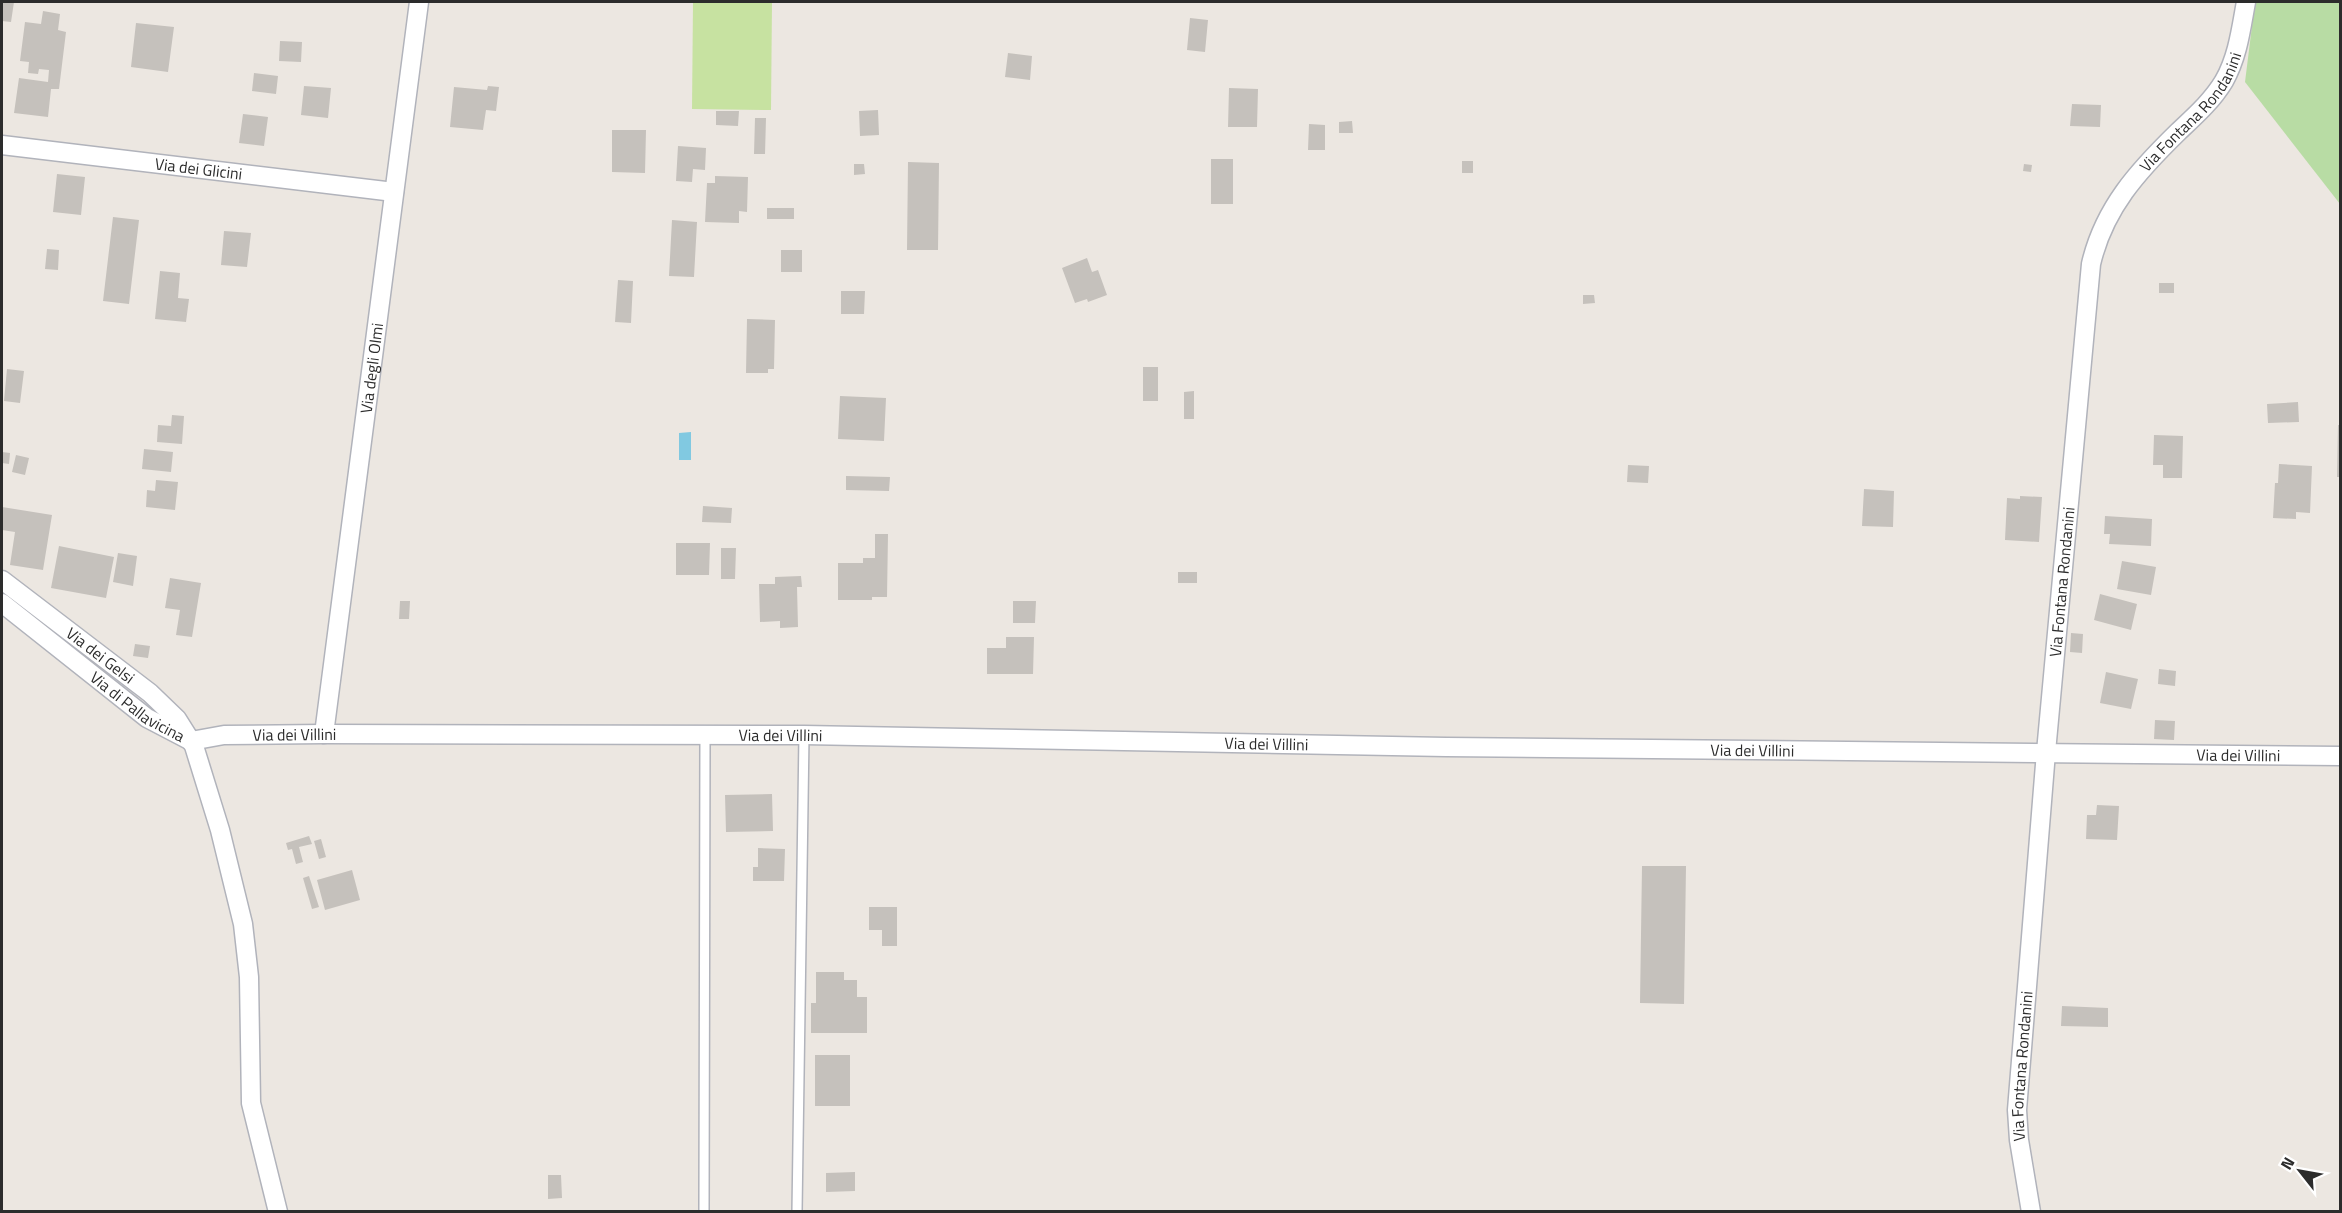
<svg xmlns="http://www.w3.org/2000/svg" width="2342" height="1213" font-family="'Titillium Web',sans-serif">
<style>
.green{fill:#b8dca4}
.pitch{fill:#c7e2a1}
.water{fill:#81c9e1}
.building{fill:#c5c1bc}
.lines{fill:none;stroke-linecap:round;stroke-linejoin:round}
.service-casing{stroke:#b1b3bb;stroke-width:12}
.minor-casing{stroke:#b1b3bb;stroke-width:21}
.service{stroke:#fff;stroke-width:9}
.minor{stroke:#fff;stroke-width:18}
.labels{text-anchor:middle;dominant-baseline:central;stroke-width:5;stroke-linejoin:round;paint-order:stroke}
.street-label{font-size:16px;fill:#2c2c2c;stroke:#fff}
</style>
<rect width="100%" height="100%" fill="#ece7e1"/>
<path class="green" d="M 2255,2 L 2340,2 L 2340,204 L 2245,82 Z"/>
<path class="pitch" d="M 693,2 L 772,2 L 771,110 L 692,109 Z"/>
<path class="water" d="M 691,432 L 691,460 L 679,460 L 679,433 Z"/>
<path class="building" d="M 2,2 L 14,2 L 11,22 L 2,21 Z
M 43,11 L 60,14 L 58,30 L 66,32 L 59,89 L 51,89 L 48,117 L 14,113 L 19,78 L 48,82 L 49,70 L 39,69 L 38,74 L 28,73 L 29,62 L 20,61 L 25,22 L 41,24 Z
M 1190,18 L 1208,20 L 1205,52 L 1187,50 Z
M 136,23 L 174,27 L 168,72 L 131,67 Z
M 280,41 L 302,42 L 301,62 L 279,61 Z
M 1008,53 L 1032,56 L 1030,80 L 1005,77 Z
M 254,73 L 278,76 L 276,94 L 252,91 Z
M 304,86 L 331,88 L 328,118 L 301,115 Z
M 488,86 L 499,87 L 496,111 L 486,110 L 483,130 L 450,127 L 454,87 L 487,90 Z
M 1229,88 L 1258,89 L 1257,127 L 1228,127 Z
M 2072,104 L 2101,105 L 2100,127 L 2070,126 Z
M 878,110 L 879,135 L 860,136 L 859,111 Z
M 716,111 L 739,111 L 738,126 L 716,125 Z
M 243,114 L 268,117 L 264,146 L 239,143 Z
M 755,118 L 766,118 L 765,154 L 754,154 Z
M 1352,121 L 1353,133 L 1339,133 L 1339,122 Z
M 1309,124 L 1325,125 L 1325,150 L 1308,150 Z
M 612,130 L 646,130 L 645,173 L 612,172 Z
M 678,146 L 706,148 L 705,170 L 693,169 L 692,182 L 676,181 Z
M 1211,159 L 1233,159 L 1233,204 L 1211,204 Z
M 1462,161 L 1473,161 L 1473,173 L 1462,173 Z
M 908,162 L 939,163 L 938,250 L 907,250 Z
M 854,164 L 864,164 L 865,174 L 854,175 Z
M 2024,164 L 2032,165 L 2031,172 L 2023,171 Z
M 57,174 L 85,177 L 81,215 L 53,212 Z
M 715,176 L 748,177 L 747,212 L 739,211 L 739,223 L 705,222 L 707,183 L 715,183 Z
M 767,208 L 794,208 L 794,219 L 767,219 Z
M 113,217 L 139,220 L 129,304 L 103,301 Z
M 672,220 L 697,222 L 694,277 L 669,276 Z
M 224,231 L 251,233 L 247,267 L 221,265 Z
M 47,249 L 59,250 L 58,270 L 45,269 Z
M 781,250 L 802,250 L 802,272 L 781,272 Z
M 1087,258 L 1092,272 L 1098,270 L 1107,295 L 1088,302 L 1087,299 L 1075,303 L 1062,268 Z
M 160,271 L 180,273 L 178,298 L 189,299 L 186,322 L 155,319 Z
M 618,280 L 633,281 L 631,323 L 615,322 Z
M 2159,283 L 2174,283 L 2174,293 L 2159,293 Z
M 841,291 L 865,291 L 864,314 L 841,314 Z
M 1583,295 L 1594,295 L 1595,303 L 1583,304 Z
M 747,319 L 775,320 L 774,369 L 768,369 L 768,373 L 746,373 Z
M 1143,367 L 1158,367 L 1158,401 L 1143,401 Z
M 7,369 L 24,371 L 20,403 L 4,401 Z
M 1194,391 L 1194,419 L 1184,419 L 1184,392 Z
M 840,396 L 886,398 L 884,441 L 838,439 Z
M 2298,402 L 2299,422 L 2268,423 L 2267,404 Z
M 172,415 L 184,416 L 182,444 L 157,442 L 158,425 L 171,426 Z
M 2338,425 L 2340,425 L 2340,477 L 2337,477 Z
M 2154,435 L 2183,436 L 2182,478 L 2163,478 L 2163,465 L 2153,465 Z
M 144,449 L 173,452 L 171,472 L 142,469 Z
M 2,452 L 10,453 L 9,464 L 2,463 Z
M 16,455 L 29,458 L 25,475 L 12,472 Z
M 2279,464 L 2312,466 L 2310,513 L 2296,512 L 2296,519 L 2273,518 L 2275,483 L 2278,483 Z
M 1628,465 L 1649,466 L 1648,483 L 1627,482 Z
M 846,476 L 890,477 L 889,491 L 846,490 Z
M 156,480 L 178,482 L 175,510 L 146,507 L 147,490 L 155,491 Z
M 1864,489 L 1894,491 L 1893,527 L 1862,526 Z
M 2020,496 L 2042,497 L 2039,542 L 2005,540 L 2007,498 L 2020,499 Z
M 703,506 L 732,508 L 731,523 L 702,522 Z
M 2,507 L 52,515 L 43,570 L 10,565 L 15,532 L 2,530 Z
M 2105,516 L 2152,519 L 2151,546 L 2109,544 L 2110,534 L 2104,534 Z
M 875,534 L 888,534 L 887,597 L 872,597 L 872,600 L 838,600 L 838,563 L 863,563 L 863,558 L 875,558 Z
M 676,543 L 710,543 L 709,575 L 676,575 Z
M 59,546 L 114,557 L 106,598 L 51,588 Z
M 721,548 L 736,548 L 735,579 L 721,579 Z
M 118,553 L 137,556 L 133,586 L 113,582 Z
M 2122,561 L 2156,567 L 2151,595 L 2117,589 Z
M 1178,572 L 1197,572 L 1197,583 L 1178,583 Z
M 801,576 L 802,587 L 797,587 L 798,627 L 780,628 L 780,621 L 760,622 L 759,584 L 775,584 L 775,577 Z
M 170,578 L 201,583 L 192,637 L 176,635 L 180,610 L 165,608 Z
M 2100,594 L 2137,604 L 2131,630 L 2094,620 Z
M 400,601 L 410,601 L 409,619 L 399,619 Z
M 1013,601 L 1036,601 L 1035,623 L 1013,623 Z
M 2071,633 L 2083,634 L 2082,653 L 2070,652 Z
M 1006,637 L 1034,637 L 1033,674 L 987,674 L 987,648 L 1006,648 Z
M 135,644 L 150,646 L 148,658 L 133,656 Z
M 2159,669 L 2176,671 L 2175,686 L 2158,684 Z
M 2106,672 L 2138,679 L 2131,709 L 2100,703 Z
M 2155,720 L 2175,721 L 2174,740 L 2154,739 Z
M 772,794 L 773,831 L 726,832 L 725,795 Z
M 2097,805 L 2119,806 L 2117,840 L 2086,839 L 2087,815 L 2096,815 Z
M 309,836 L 312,844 L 299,847 L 303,862 L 296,864 L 292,849 L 288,850 L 286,843 Z
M 321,839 L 326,857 L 319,859 L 314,841 Z
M 758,848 L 785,849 L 784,881 L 753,881 L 753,867 L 758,867 Z
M 1642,866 L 1686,866 L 1684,1004 L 1640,1003 Z
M 352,870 L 360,900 L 325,910 L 317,880 Z
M 309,876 L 319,907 L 312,909 L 303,878 Z
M 869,907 L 897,907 L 897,946 L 882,946 L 882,930 L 869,930 Z
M 816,972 L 844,972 L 844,980 L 857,980 L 857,997 L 867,997 L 867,1033 L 811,1033 L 811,1003 L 816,1003 Z
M 2062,1006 L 2108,1008 L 2108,1027 L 2061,1026 Z
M 815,1055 L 850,1055 L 850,1106 L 815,1106 Z
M 855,1172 L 855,1191 L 826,1192 L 826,1173 Z
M 548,1175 L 561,1175 L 562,1198 L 548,1199 Z"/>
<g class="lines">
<defs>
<path id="service" d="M 704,1212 L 705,737
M 797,1212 L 804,735"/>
<g id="minor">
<path id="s1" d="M 2,145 L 394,192"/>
<path id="s2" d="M 2,580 L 150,693 L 177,719 L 194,746 L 220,830 L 243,924 L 249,977 L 251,1103 L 278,1212"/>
<path id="s3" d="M 2,603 L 147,718 L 191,741"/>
<path id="s4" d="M 324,734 L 419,2"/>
<path id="s5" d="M 191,741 L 224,735 L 324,734 L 804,735 L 1446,747 L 2340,756"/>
<path id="s6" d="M 2031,1212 L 2019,1140 L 2017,1110 L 2046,752 L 2091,264 C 2104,208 2138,171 2178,132 C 2195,116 2212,101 2224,81 C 2238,56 2241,29 2246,2"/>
</g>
</defs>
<use href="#service" class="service-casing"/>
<use href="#minor" class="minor-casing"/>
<use href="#service" class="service"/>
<use href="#minor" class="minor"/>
</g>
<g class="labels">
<g class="street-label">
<text stroke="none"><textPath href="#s6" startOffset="1137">Via Fontana Rondanini</textPath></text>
<text stroke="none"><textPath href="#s1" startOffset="198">Via dei Glicini</textPath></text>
<text stroke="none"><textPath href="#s4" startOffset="369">Via degli Olmi</textPath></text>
<text stroke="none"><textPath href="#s6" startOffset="633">Via Fontana Rondanini</textPath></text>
<text stroke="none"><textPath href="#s2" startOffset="124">Via dei Gelsi</textPath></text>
<text stroke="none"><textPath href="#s3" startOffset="171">Via di Pallavicina</textPath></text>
<text stroke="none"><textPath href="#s5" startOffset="104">Via dei Villini</textPath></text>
<text stroke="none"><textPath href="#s5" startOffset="590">Via dei Villini</textPath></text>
<text stroke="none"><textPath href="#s5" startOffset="1076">Via dei Villini</textPath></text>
<text stroke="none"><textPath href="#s5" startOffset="1562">Via dei Villini</textPath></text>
<text stroke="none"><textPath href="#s5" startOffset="2048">Via dei Villini</textPath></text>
<text stroke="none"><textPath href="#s6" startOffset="147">Via Fontana Rondanini</textPath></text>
</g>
</g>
<rect width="2342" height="1213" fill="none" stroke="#2c2c2c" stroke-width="6"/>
<g transform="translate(2300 1171) rotate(301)" stroke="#ffffff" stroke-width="4.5" paint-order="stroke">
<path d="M0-4.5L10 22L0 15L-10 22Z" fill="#2c2c2c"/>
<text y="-9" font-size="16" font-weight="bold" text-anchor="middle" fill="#2c2c2c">N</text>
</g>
</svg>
